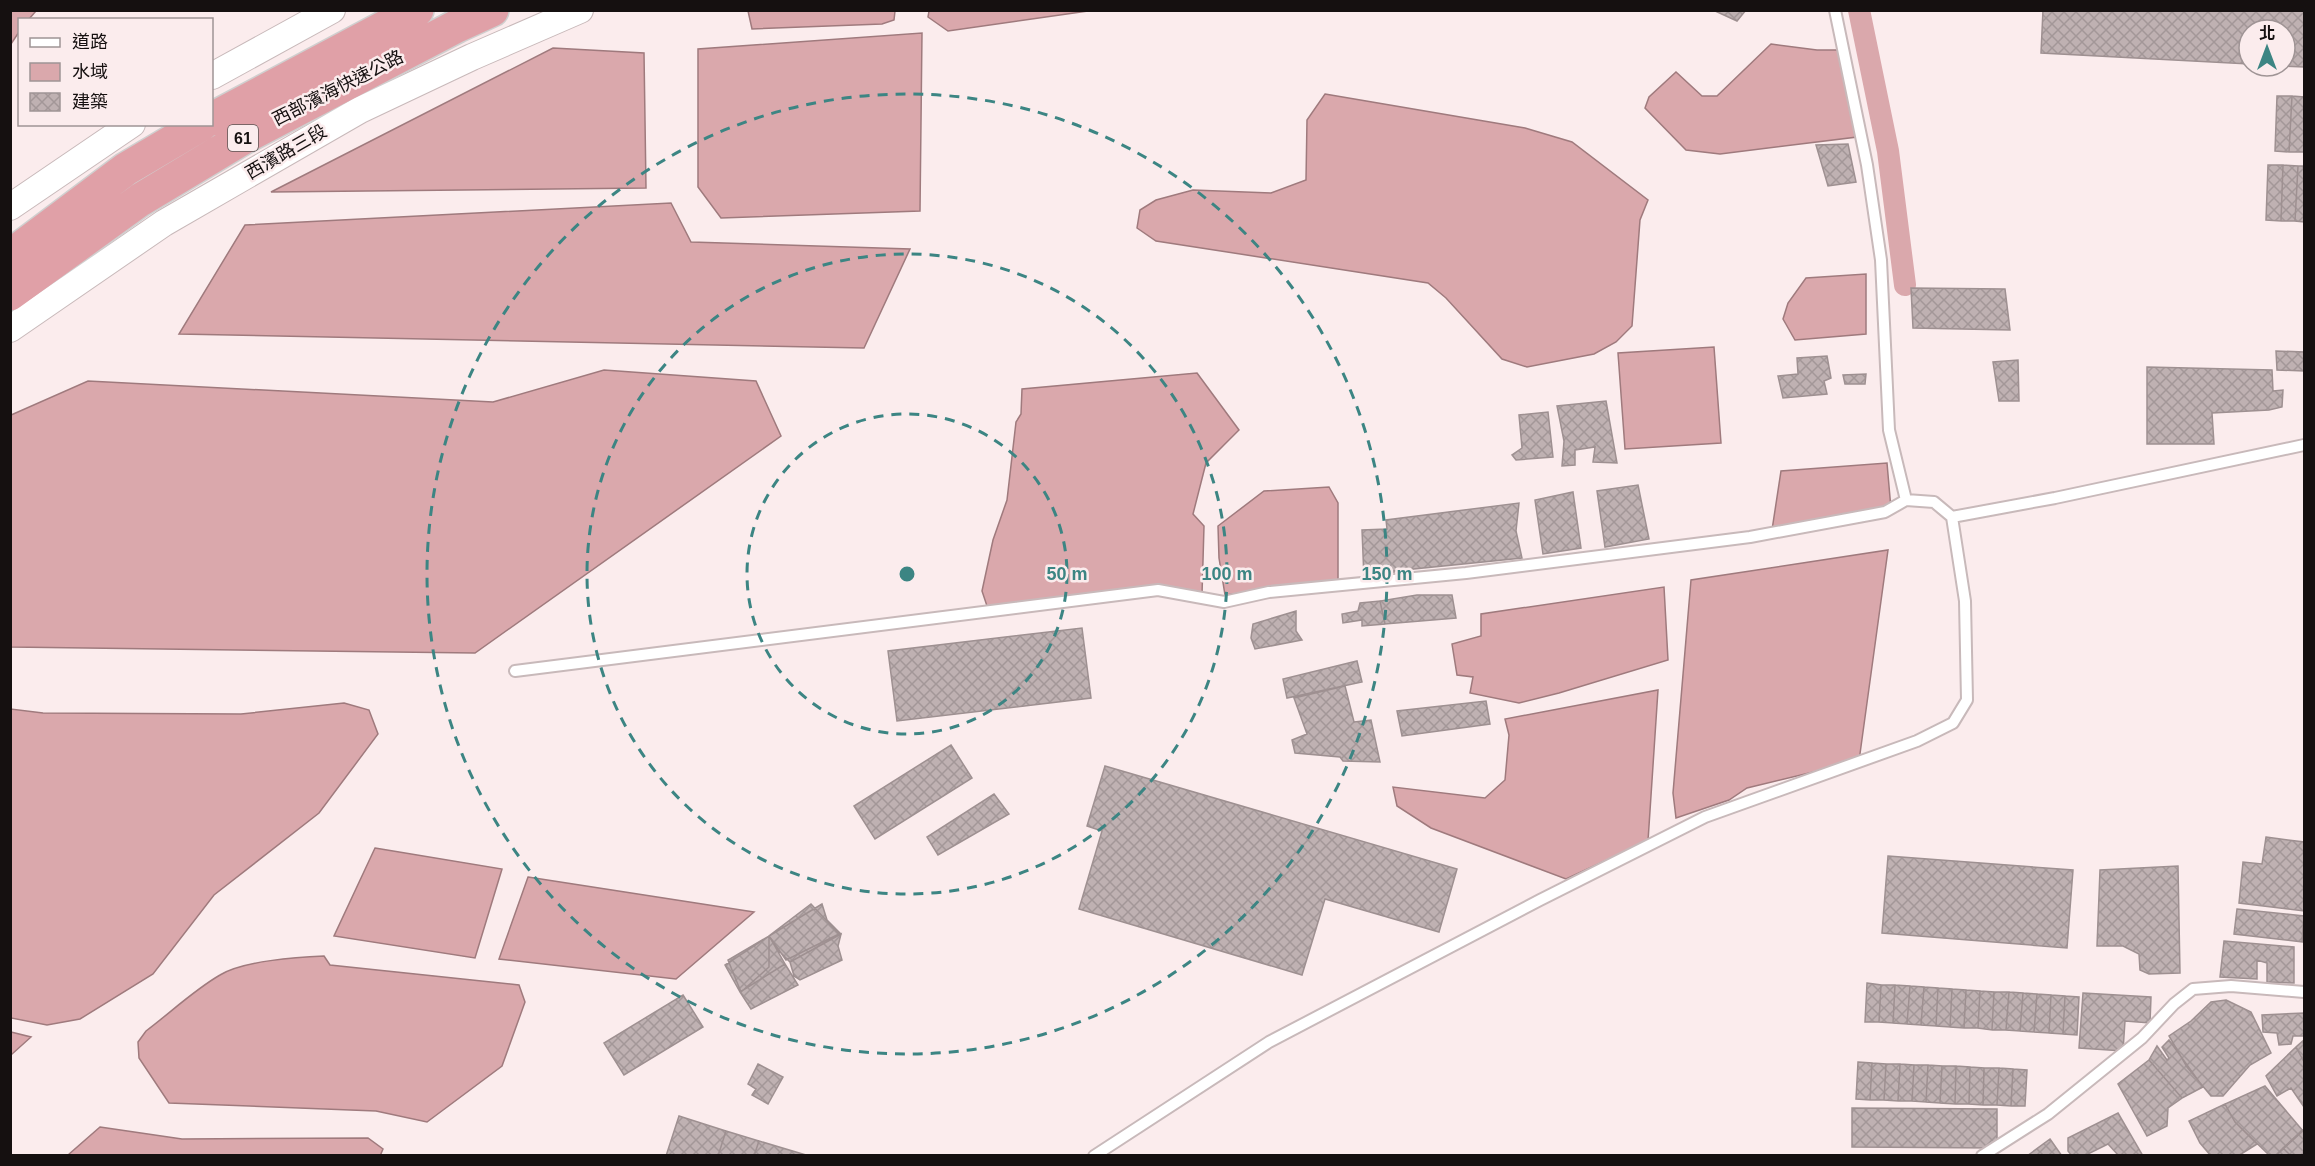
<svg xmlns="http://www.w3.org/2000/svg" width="2315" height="1166" font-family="Arial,'Noto Sans TC',sans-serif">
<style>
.water{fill:#daa8ac;stroke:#9f7a7d;stroke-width:1.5}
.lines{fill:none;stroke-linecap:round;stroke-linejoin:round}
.canal{stroke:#daa8ac;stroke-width:22}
.building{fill:url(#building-cross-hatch);stroke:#9e9091;stroke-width:1.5}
.service-casing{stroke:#c8b9ba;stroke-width:14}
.tertiary-casing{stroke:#c8b9ba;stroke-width:28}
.trunk-casing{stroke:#d0cfcf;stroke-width:36}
.service{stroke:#fff;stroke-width:10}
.tertiary{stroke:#fff;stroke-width:26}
.trunk{stroke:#e0a0a7;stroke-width:33}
.ring{fill:none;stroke:#3c8583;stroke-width:3;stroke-dasharray:10 8}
.labels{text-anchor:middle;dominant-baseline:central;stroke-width:5;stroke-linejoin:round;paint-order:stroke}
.shield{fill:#fbeced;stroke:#5a5252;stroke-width:1.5}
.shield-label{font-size:16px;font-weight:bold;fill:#151010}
.street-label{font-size:18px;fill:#151010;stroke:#fbeced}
.centre{fill:#3c8583;stroke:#fbeced;stroke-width:3}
.ring-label{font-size:18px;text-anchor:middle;font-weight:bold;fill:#3c8583;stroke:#fbeced;stroke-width:5;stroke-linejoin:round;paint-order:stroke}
</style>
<defs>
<pattern id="building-cross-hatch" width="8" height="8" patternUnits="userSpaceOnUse" patternTransform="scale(1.5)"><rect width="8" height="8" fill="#bfb1b2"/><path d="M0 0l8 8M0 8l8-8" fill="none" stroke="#a39798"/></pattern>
</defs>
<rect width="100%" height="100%" fill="#fbeced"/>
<path class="water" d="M 11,10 L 36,11 L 29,19 L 20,20 L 19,32 L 11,44 Z
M 748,11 L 895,10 L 895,11 L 894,20 L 882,24 L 752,29 Z
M 929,11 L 929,10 L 1088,11 L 948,31 L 928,17 Z
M 922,33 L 920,211 L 721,218 L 698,187 L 698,49 Z
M 1771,44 L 1817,50 L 1837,50 L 1846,64 L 1857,137 L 1720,154 L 1686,150 L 1645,108 L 1649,97 L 1676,72 L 1702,96 L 1717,96 Z
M 553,48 L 644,53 L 646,188 L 271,192 Z
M 1325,94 L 1525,128 L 1572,142 L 1648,200 L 1640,220 L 1632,326 L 1616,342 L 1594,354 L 1527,367 L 1502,359 L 1446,298 L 1428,283 L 1156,241 L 1137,228 L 1140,210 L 1156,200 L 1193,190 L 1271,193 L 1306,180 L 1307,120 Z
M 671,203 L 691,242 L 910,249 L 864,348 L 179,334 L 245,225 Z
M 1866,274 L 1866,334 L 1795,340 L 1783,319 L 1788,303 L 1806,278 Z
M 1714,347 L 1721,443 L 1625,449 L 1618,353 Z
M 604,370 L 756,381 L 781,436 L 475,653 L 11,647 L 11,415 L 88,381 L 493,402 Z
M 1197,373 L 1239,430 L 1206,463 L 1193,514 L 1204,526 L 1202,595 L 1174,591 L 990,615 L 982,591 L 993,540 L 1007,500 L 1016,422 L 1021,414 L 1022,389 Z
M 1887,463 L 1891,509 L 1772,530 L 1781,471 Z
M 1329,487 L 1338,503 L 1338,581 L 1225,595 L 1219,558 L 1218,526 L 1264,491 Z
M 1888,550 L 1859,761 L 1747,788 L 1729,800 L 1676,818 L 1673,793 L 1691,580 Z
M 1664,587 L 1668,660 L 1559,693 L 1519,703 L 1470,693 L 1473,677 L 1457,675 L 1452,644 L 1481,636 L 1481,614 Z
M 1658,690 L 1648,841 L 1566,879 L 1431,828 L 1397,806 L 1393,787 L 1485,798 L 1505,780 L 1509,735 L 1505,719 Z
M 344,703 L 369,710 L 378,734 L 319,813 L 214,895 L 153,974 L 80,1019 L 47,1025 L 11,1018 L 11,709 L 43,713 L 241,714 Z
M 375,848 L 502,869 L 475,958 L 334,936 Z
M 528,877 L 754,912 L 676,979 L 499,959 Z
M 324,956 L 330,965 L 519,985 L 525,1002 L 502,1066 L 427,1122 L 376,1111 L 169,1103 L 139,1058 L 138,1042 L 146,1031 C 170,1013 194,990 220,975 C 243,961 297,957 324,956 Z
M 11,1032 L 31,1037 L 11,1055 L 10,1033 Z
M 100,1127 L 182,1139 L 368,1138 L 383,1149 L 380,1156 L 68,1155 Z"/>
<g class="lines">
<path class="canal" d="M 1859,10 L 1888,151 L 1905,285"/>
</g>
<path class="building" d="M 1713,10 L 1746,10 L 1737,21 Z
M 2043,10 L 2304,10 L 2304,67 L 2282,66 L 2285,66 L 2285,30 L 2249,30 L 2249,64 L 2041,53 Z
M 2277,96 L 2292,96 L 2289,152 L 2275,151 Z
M 2292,96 L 2304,97 L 2304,152 L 2289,152 Z
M 1848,144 L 1856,182 L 1828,186 L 1816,145 Z
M 2268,165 L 2283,165 L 2281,221 L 2266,220 Z
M 2283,165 L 2298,166 L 2295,221 L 2281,221 Z
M 2298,166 L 2304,166 L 2304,222 L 2295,221 Z
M 1911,288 L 2005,289 L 2010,330 L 1913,328 Z
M 2276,351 L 2304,352 L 2304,371 L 2277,370 Z
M 1827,356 L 1831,378 L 1824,381 L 1827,394 L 1783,398 L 1778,376 L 1798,374 L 1797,358 Z
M 2018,360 L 2019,401 L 1999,401 L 1993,362 Z
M 2147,367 L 2272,370 L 2273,391 L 2283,390 L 2282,407 L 2269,410 L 2212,413 L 2214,444 L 2147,444 Z
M 1866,374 L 1865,384 L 1845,384 L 1843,375 Z
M 1606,401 L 1617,463 L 1593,462 L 1595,447 L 1575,450 L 1575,465 L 1562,466 L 1564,441 L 1557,406 Z
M 1548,412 L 1553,457 L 1516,460 L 1512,455 L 1522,448 L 1519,415 Z
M 1638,485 L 1649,539 L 1605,547 L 1597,491 Z
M 1573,492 L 1581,548 L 1543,554 L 1535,500 Z
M 1519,503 L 1516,531 L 1522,558 L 1394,571 L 1394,576 L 1364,579 L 1362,530 L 1387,529 L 1386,520 Z
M 1417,595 L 1452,595 L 1456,618 L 1385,624 L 1380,601 Z
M 1380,601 L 1385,624 L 1362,626 L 1362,620 L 1343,623 L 1342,614 L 1358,611 L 1360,603 Z
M 1296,611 L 1296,631 L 1302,640 L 1255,649 L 1251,638 L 1253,624 Z
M 1082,628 L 1091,698 L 897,721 L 888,651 Z
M 1357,661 L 1362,682 L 1287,698 L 1283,679 Z
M 1345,686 L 1354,722 L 1371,720 L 1380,762 L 1343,761 L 1340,757 L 1295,753 L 1292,740 L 1307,734 L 1294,698 Z
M 1486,701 L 1490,724 L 1402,736 L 1397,711 Z
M 951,745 L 972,778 L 875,839 L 854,806 Z
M 1105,766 L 1457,869 L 1439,932 L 1325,899 L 1302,975 L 1079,909 L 1102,831 L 1087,826 Z
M 994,794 L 1009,814 L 938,855 L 927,837 Z
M 2266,837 L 2304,842 L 2304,911 L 2239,903 L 2243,862 L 2262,864 Z
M 1888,856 L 2073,870 L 2067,948 L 1882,933 Z
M 2178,866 L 2180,973 L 2149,974 L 2140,970 L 2139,954 L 2123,946 L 2097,946 L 2100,870 Z
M 811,904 L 839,934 L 786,960 L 769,936 Z
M 822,904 L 827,920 L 841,934 L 790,962 L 778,950 L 769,936 Z
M 2237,909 L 2304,916 L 2302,942 L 2234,934 Z
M 2304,917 L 2304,942 L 2302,942 Z
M 841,934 L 838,946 L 842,960 L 800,980 L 794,976 L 790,962 Z
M 769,936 L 769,967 L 741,992 L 728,960 Z
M 769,936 L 785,964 L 740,992 L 725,965 Z
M 2224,941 L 2294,947 L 2294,983 L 2267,982 L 2267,963 L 2257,960 L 2257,979 L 2220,977 Z
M 785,964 L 798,985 L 751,1009 L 740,992 Z
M 1867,983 L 1881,985 L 1879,1022 L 1865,1022 Z
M 1881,985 L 1895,985 L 1893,1023 L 1879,1022 Z
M 1895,985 L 1910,986 L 1907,1024 L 1893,1023 Z
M 1910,986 L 1924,987 L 1921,1025 L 1907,1024 Z
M 1924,987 L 1938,988 L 1936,1026 L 1921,1025 Z
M 1938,988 L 1952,989 L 1950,1027 L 1936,1026 Z
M 1952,989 L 1966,990 L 1964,1028 L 1950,1027 Z
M 1966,990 L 1980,991 L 1978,1028 L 1964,1028 Z
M 1980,991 L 1994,992 L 1992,1030 L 1978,1028 Z
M 1994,992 L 2009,992 L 2006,1030 L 1992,1030 Z
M 2009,992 L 2023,993 L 2020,1031 L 2006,1030 Z
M 2023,993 L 2037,994 L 2034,1032 L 2020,1031 Z
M 2083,993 L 2151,997 L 2150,1023 L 2125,1021 L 2123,1051 L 2079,1048 Z
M 2037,994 L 2051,995 L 2049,1033 L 2034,1032 Z
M 683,995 L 703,1027 L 624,1075 L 604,1043 Z
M 2051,995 L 2065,996 L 2063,1034 L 2049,1033 Z
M 2065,996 L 2079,997 L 2077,1035 L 2063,1034 Z
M 2226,1000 L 2251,1012 L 2271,1053 L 2250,1065 L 2223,1096 L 2211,1096 L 2187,1067 L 2169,1036 L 2191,1021 L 2211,1002 Z
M 2304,1013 L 2304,1036 L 2293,1036 L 2291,1044 L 2279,1045 L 2277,1033 L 2263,1032 L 2262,1015 Z
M 2169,1040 L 2203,1087 L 2182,1098 L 2149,1060 L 2157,1046 L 2167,1060 L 2169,1058 L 2162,1047 Z
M 2304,1040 L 2304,1062 L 2296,1047 Z
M 2296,1047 L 2304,1062 L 2304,1107 L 2291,1088 L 2277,1096 L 2266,1076 Z
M 2149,1060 L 2182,1098 L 2168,1108 L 2167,1126 L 2147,1136 L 2118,1084 Z
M 1858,1062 L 1872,1063 L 1870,1100 L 1856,1099 Z
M 1872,1063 L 1886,1064 L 1884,1100 L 1870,1100 Z
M 758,1064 L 783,1077 L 768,1104 L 752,1095 L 756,1089 L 748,1084 Z
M 1886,1064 L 1900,1064 L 1898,1101 L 1884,1100 Z
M 1900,1064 L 1914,1065 L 1912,1101 L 1898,1101 Z
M 1914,1065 L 1928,1065 L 1926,1102 L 1912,1101 Z
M 1928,1065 L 1942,1066 L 1940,1103 L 1926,1102 Z
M 1942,1066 L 1956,1066 L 1955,1104 L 1940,1103 Z
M 1956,1066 L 1970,1067 L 1969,1104 L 1955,1104 Z
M 1970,1067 L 1984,1068 L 1983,1105 L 1969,1104 Z
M 1984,1068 L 1999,1068 L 1997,1105 L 1983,1105 Z
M 1999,1068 L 2013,1069 L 2011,1106 L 1997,1105 Z
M 2013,1069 L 2027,1070 L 2025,1106 L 2011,1106 Z
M 2265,1086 L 2303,1131 L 2275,1156 L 2270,1156 L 2235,1122 L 2225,1104 Z
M 2225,1104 L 2235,1122 L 2257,1144 L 2238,1156 L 2211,1156 L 2200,1143 L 2189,1121 Z
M 1852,1108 L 1997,1109 L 1997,1148 L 1852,1147 Z
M 2118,1113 L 2143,1156 L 2119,1156 L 2108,1144 L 2084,1156 L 2072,1156 L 2068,1151 L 2068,1138 Z
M 679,1116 L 726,1131 L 718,1156 L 666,1156 Z
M 2304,1129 L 2304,1156 L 2291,1156 L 2283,1148 Z
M 726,1131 L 759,1141 L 754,1156 L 718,1156 Z
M 2050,1139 L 2062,1156 L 2027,1156 Z
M 759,1141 L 806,1155 L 754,1156 Z
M 2283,1148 L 2291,1156 L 2275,1156 Z"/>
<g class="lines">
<defs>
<path id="service" d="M 1835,10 L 1867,165 L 1881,260 L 1889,430 L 1906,500
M 1952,517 L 2055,498 L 2304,445
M 515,671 L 1158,590 L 1224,602 L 1269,592 L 1466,573 L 1750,537 L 1885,512 L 1906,500 L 1934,502 L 1952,517 L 1965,601 L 1967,700 L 1953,723 L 1917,741 L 1705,817 L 1540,900 L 1269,1042 L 1094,1156
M 1982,1156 L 2048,1114 L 2142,1038 L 2174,1004 L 2193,989 L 2231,986 L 2304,992"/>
<path id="tertiary" d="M 212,76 L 332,10
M 10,207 L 132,124
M 10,329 L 164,223 L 360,110 L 472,57 L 580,10"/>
<path id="trunk" d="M 212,119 L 417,10
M 10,256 L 126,169 L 202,124
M 10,294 L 140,200 L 243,138 L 457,26 L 492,10"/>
</defs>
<use href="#service" class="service-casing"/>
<use href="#tertiary" class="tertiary-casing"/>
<use href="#trunk" class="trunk-casing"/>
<use href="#service" class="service"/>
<use href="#tertiary" class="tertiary"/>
<use href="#trunk" class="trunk"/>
</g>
<g class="ring">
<circle cx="907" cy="574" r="160"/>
<circle cx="907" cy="574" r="320"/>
<circle cx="907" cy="574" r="480"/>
</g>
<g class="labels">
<rect class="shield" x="228" y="125" width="30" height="26" rx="4.5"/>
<g class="shield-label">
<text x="243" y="138">61</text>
</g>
<g class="street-label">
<text transform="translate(338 88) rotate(-27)">西部濱海快速公路</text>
<text transform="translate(286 152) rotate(-30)">西濱路三段</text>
</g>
</g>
<circle cx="907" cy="574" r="9" class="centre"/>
<g class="ring-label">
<text x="1067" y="580">50 m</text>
<text x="1227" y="580">100 m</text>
<text x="1387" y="580">150 m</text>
</g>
<rect width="2315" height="1166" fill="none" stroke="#151010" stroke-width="24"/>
<rect x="18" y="18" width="195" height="108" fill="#fbeced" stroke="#9f9495" stroke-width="1.5"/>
<rect x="30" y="38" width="30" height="9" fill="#ffffff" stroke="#9f9495" stroke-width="1.5"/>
<text x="72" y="48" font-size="18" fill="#151010">道路</text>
<rect x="30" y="63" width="30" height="18" fill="#daa8ac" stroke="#9f9495" stroke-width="1.5"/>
<text x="72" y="78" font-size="18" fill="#151010">水域</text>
<rect x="30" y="93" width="30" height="18" fill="url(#building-cross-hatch)" stroke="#9f9495" stroke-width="1.5"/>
<text x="72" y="108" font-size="18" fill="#151010">建築</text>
<g transform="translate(2267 48)"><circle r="28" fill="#fbeced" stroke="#9f9495" stroke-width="1.5"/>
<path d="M0-4.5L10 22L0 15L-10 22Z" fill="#3c8583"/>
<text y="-9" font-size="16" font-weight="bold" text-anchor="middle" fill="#151010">北</text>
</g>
</svg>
